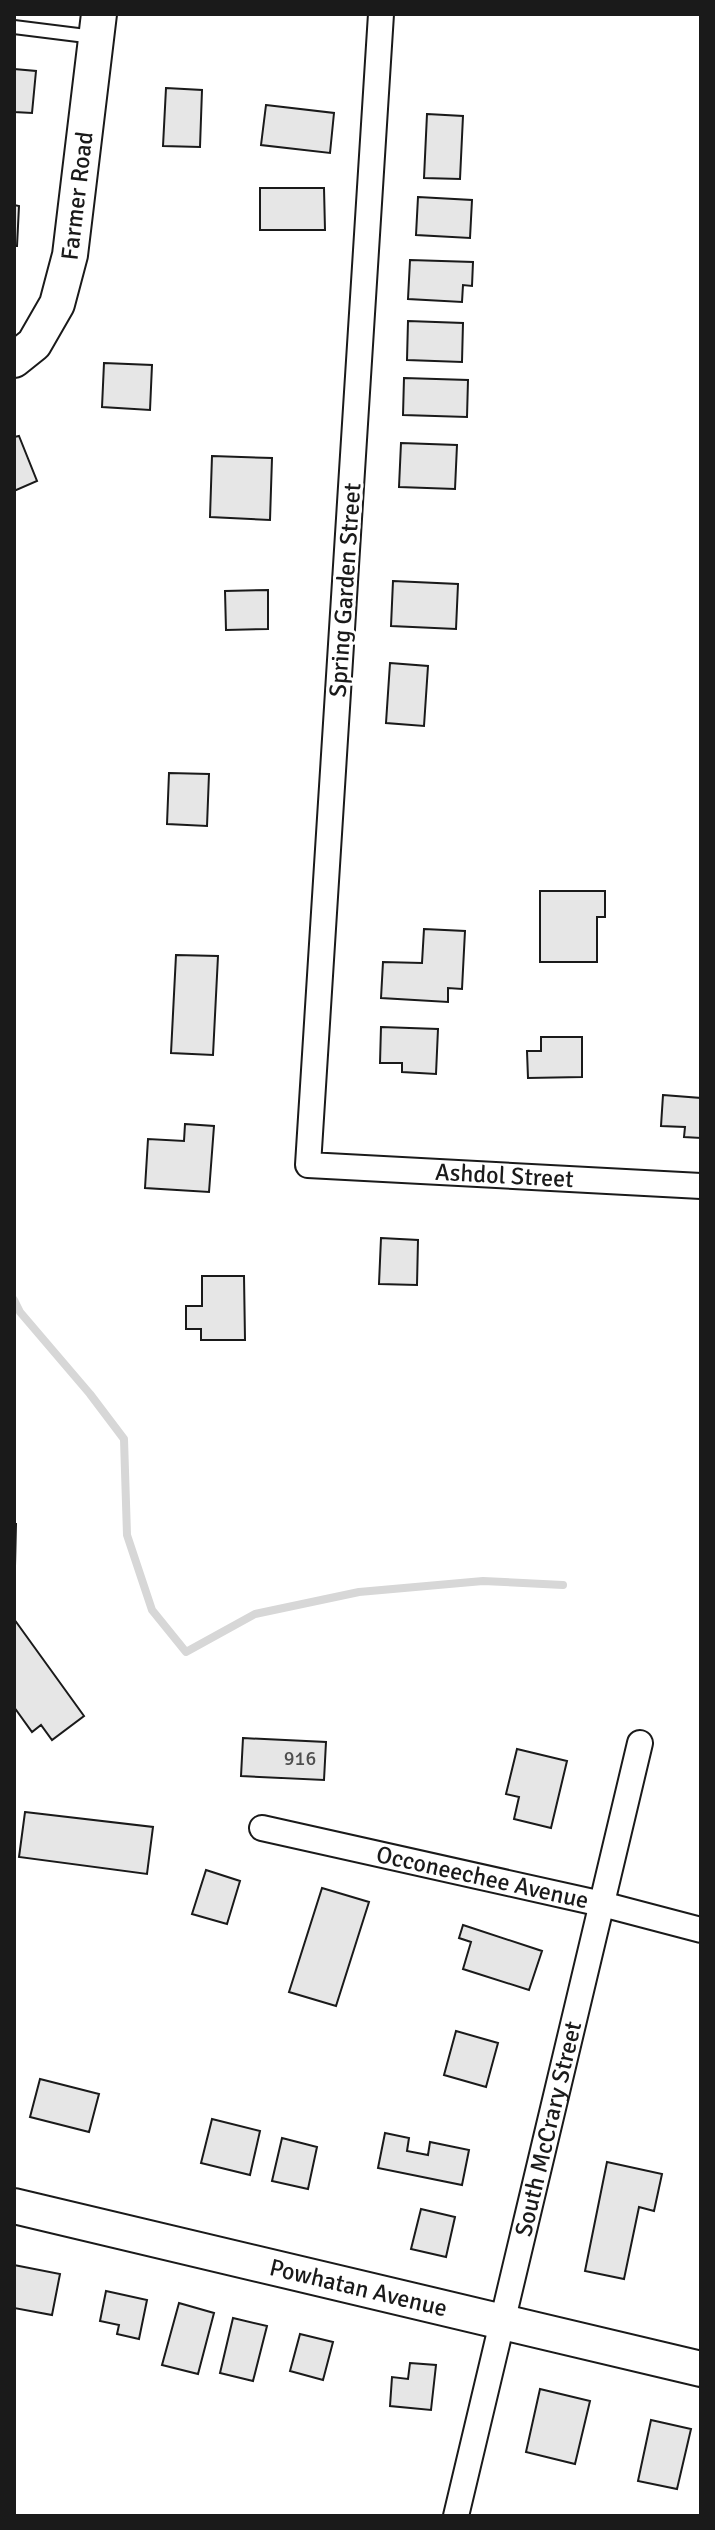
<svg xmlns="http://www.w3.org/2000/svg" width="715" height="2530" font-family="Signika,sans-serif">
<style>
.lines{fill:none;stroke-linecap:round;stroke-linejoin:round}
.stream{stroke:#d7d7d7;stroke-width:8}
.building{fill:#e6e6e6;stroke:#1a1a1a;stroke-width:2}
.lane-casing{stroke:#1a1a1a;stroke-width:16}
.street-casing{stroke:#1a1a1a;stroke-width:28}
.secondary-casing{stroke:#1a1a1a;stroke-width:38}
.lane{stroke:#fff;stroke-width:12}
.street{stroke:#fff;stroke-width:24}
.secondary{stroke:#fff;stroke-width:34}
.labels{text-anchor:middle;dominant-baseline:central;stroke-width:6;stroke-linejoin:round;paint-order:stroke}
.number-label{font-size:20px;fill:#4d4d4d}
.street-label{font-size:24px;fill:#1a1a1a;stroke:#fff}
</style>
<rect width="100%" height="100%" fill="#fff"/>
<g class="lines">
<path class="stream" d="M 14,1300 L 20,1312 L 90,1394 L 124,1439 L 127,1535 L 152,1610 L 186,1652 L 255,1614 L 359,1592 L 483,1581 L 563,1585"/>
</g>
<path class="building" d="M 14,69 L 36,71 L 32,113 L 14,112 Z
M 166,88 L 202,90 L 200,147 L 163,146 Z
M 266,105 L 334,113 L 330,153 L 261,145 Z
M 427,114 L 463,116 L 460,179 L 424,178 Z
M 260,188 L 324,188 L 325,230 L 260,230 Z
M 418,197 L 472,200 L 470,238 L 416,235 Z
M 14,205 L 19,206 L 17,246 L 14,246 Z
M 410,260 L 473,262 L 472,286 L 463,285 L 462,302 L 408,299 Z
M 408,321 L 463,323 L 462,362 L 407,360 Z
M 104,363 L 152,365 L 150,410 L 102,407 Z
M 404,378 L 468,380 L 467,417 L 403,415 Z
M 19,436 L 37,481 L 14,491 L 14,437 Z
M 401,443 L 457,445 L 455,489 L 399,487 Z
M 212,456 L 272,458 L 270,520 L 210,517 Z
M 393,581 L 458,584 L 456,629 L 391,626 Z
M 268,590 L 268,629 L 226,630 L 225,591 Z
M 390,663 L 428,666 L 424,726 L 386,723 Z
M 169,773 L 209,774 L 207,826 L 167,824 Z
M 540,891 L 605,891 L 605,917 L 597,917 L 597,962 L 540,962 Z
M 424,929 L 465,931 L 462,989 L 448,988 L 448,1002 L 381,998 L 383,962 L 422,963 Z
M 176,955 L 218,956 L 213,1055 L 171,1053 Z
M 381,1027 L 438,1029 L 436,1074 L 402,1072 L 402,1063 L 380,1063 Z
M 541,1037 L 582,1037 L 582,1077 L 528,1078 L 527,1051 L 541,1051 Z
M 663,1095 L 701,1098 L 701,1138 L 684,1137 L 685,1127 L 661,1126 Z
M 185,1124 L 214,1126 L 209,1192 L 145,1188 L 148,1139 L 184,1141 Z
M 381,1238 L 418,1240 L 417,1285 L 379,1284 Z
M 202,1276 L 244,1276 L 245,1340 L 201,1340 L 201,1329 L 186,1329 L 186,1306 L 202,1306 Z
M 14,1524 L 16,1524 L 15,1566 L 14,1566 Z
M 14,1619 L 84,1716 L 52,1740 L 41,1725 L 32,1732 L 14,1707 Z
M 243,1738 L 326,1742 L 324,1780 L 241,1776 Z
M 517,1749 L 567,1761 L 551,1828 L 514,1819 L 519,1797 L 506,1794 Z
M 25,1812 L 153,1827 L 147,1874 L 19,1857 Z
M 206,1870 L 240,1881 L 227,1924 L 192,1914 Z
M 322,1888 L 369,1902 L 336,2006 L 289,1992 Z
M 463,1925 L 542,1951 L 529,1990 L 463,1969 L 471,1942 L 459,1938 Z
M 456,2031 L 498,2043 L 486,2087 L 444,2075 Z
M 40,2079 L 99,2094 L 89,2132 L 30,2117 Z
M 212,2119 L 260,2131 L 250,2175 L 201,2163 Z
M 385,2133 L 409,2138 L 407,2151 L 428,2155 L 430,2142 L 469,2150 L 462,2185 L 378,2168 Z
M 282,2138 L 317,2147 L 308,2189 L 272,2181 Z
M 607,2162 L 662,2174 L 654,2211 L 639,2207 L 624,2279 L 585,2271 Z
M 421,2209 L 455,2217 L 446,2257 L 411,2249 Z
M 14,2265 L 60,2274 L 52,2315 L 14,2308 Z
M 106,2291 L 147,2300 L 139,2339 L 117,2334 L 119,2325 L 100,2321 Z
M 179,2303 L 214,2313 L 198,2374 L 162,2365 Z
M 233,2318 L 267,2326 L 253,2381 L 220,2373 Z
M 300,2334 L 333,2342 L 323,2380 L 290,2371 Z
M 410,2363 L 436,2365 L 431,2410 L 390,2406 L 392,2377 L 408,2379 Z
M 540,2389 L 590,2401 L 575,2464 L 526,2452 Z
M 651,2420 L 691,2429 L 677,2489 L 638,2481 Z"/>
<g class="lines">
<defs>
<path id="lane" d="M 14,27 L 94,37"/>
<g id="street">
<path id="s1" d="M 381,14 L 308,1165 L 701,1186"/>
<path id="s2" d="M 262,1828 L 602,1904 L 701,1930"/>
<path id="s3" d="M 456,2516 L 640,1743"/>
</g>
<g id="secondary">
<path id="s4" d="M 14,360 L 34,344 L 57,304 L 70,255 L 99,14"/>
<path id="s5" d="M 14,2206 L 701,2369"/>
</g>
</defs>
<use href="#lane" class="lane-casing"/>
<use href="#street" class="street-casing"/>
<use href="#secondary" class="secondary-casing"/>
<use href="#lane" class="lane"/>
<use href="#street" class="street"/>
<use href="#secondary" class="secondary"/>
</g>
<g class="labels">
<g class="number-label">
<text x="300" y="1758">916</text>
</g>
<g class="street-label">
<text stroke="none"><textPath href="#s4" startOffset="182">Farmer Road</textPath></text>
<text transform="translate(345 590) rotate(-86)">Spring Garden Street</text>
<text stroke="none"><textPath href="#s1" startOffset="1350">Ashdol Street</textPath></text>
<text stroke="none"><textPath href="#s2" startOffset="226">Occoneechee Avenue</textPath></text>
<text stroke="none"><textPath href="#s3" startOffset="398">South McCrary Street</textPath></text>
<text stroke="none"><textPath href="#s5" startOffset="354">Powhatan Avenue</textPath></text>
</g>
</g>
<rect width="715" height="2530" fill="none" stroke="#1a1a1a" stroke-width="32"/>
</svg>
